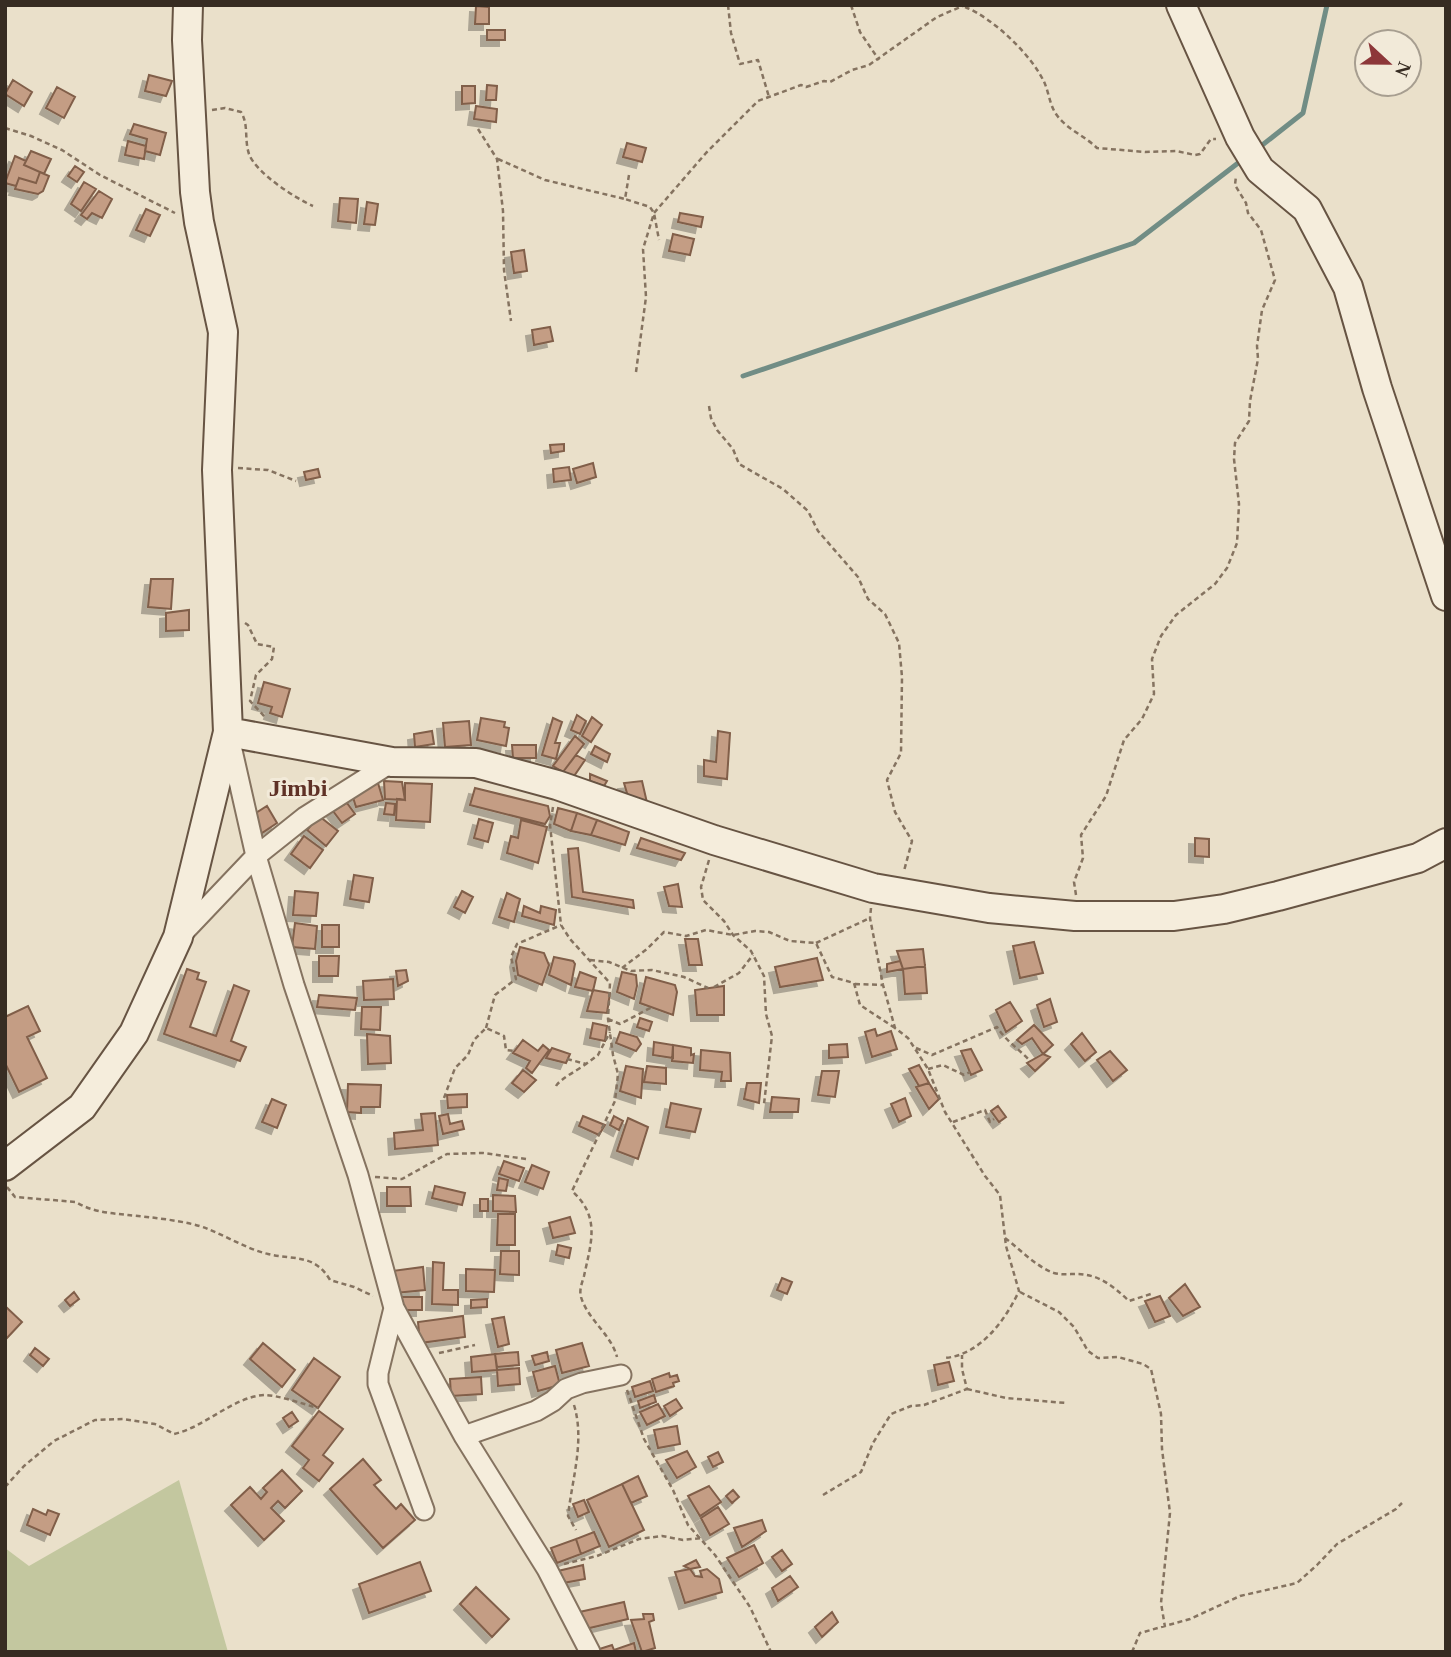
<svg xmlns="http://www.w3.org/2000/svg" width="1451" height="1657" font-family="Georgia,serif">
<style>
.green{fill:#c3c79f}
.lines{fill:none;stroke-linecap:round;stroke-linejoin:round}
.stream{stroke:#718d85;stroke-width:5}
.building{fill:#c49d84;stroke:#815e49;stroke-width:2;filter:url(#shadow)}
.minor-casing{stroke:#857360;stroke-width:23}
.secondary-casing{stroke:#675443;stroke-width:32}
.path{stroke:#857360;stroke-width:2.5;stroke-dasharray:5 3.5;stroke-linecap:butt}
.minor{stroke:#f5eddc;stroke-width:19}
.secondary{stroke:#f5eddc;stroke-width:28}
.labels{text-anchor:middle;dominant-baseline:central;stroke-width:6;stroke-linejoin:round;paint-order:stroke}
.quarter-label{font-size:24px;font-weight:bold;fill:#5f3126;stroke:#f2ead9}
</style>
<defs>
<filter id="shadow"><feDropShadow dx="-6" dy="6" stdDeviation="0" flood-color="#0004"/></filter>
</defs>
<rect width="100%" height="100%" fill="#eae0ca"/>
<path class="green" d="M 179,1480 L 228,1652 L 5,1652 L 5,1548 L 29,1566 Z"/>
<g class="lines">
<path class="stream" d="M 1256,150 L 1303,113 L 1327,5
M 743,376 L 1134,243 L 1242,160"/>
</g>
<path class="building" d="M 476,6 L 489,7 L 489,24 L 475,24 Z
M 487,30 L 505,30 L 505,40 L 487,40 Z
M 149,75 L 172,81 L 166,96 L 145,91 Z
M 13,80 L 32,92 L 24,106 L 5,94 Z
M 487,85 L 497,86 L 496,100 L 486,100 Z
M 462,86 L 475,86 L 475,103 L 462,104 Z
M 57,87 L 75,97 L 64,118 L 46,108 Z
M 476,106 L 497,109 L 496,122 L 474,119 Z
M 134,124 L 166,133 L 160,155 L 145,151 L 147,139 L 130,134 Z
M 128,141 L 146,146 L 144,159 L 125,155 Z
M 627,143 L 646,148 L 642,162 L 623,157 Z
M 31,151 L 51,159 L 44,174 L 24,165 Z
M 15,156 L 26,161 L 24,165 L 40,172 L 36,183 L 19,178 L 16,186 L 5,183 Z
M 75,166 L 84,172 L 77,182 L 68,176 Z
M 40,172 L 49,176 L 43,191 L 38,194 L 15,189 L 19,178 L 36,183 Z
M 84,182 L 96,189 L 81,211 L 71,204 Z
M 99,191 L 112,199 L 102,218 L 92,213 L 87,219 L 81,215 Z
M 340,198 L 358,199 L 356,223 L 338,221 Z
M 367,202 L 378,204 L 375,225 L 364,224 Z
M 146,209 L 160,215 L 150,236 L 136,230 Z
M 680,213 L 703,217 L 701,227 L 678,222 Z
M 673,234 L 694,239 L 690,255 L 669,251 Z
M 524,250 L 527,271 L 514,273 L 511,252 Z
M 550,327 L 553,341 L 534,345 L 532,330 Z
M 564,444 L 564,451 L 551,453 L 550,445 Z
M 593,463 L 596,477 L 577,483 L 573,469 Z
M 569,467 L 571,480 L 554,482 L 553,469 Z
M 318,469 L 320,477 L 306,480 L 304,472 Z
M 151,579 L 173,579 L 171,609 L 148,607 Z
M 189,610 L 189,630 L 166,631 L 166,613 Z
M 264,682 L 290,689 L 282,717 L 270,713 L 272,707 L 258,703 Z
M 577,715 L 586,721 L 580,734 L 571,730 Z
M 592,717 L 602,725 L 591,742 L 582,736 Z
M 481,718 L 505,722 L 504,727 L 509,728 L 506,746 L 477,740 Z
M 553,718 L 562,722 L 555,743 L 560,743 L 556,759 L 542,755 Z
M 469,721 L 471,745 L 445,747 L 443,723 Z
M 432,731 L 434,744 L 415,747 L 414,734 Z
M 718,731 L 730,733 L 727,779 L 704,776 L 704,760 L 716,762 Z
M 575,736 L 584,744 L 563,772 L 553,766 Z
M 512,745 L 536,745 L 536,758 L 513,758 Z
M 595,746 L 610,754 L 607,762 L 591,754 Z
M 576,755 L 585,760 L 572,779 L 563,772 Z
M 590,774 L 607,781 L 604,786 L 590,781 Z
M 384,781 L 402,782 L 405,800 L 385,799 Z
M 642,781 L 648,807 L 632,810 L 624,783 Z
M 378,783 L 383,800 L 356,807 L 351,791 Z
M 405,783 L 432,784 L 430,822 L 396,820 L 397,799 L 405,800 Z
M 475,788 L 548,806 L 550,816 L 545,824 L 470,805 Z
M 347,803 L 355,814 L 342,823 L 333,811 Z
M 386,803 L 395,804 L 394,815 L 384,814 Z
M 267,806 L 277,823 L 262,833 L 251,816 Z
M 558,808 L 577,813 L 571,831 L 554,824 Z
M 577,813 L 597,820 L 591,835 L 571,831 Z
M 319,816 L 338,831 L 326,846 L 307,830 Z
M 479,819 L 493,823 L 488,842 L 474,838 Z
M 521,820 L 547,827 L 538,863 L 507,853 L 511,836 L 518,838 Z
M 597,820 L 629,832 L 625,845 L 591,835 Z
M 304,836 L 323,850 L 310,868 L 291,854 Z
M 641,838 L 685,853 L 681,860 L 637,848 Z
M 1195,838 L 1209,839 L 1209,857 L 1195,856 Z
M 578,848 L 583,892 L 633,900 L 634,908 L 572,897 L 568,849 Z
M 354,875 L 373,878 L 369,902 L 350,899 Z
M 678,884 L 682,907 L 669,906 L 664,887 Z
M 295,891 L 318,893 L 316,916 L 293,915 Z
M 462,891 L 473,897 L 465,913 L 454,907 Z
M 507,893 L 520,899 L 514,922 L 499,917 Z
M 524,906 L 540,913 L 541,906 L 556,910 L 554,925 L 522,916 Z
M 295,923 L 317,926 L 315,949 L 292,947 Z
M 322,925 L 339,925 L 339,947 L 322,947 Z
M 685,939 L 698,939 L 702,965 L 689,965 Z
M 1034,942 L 1043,973 L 1020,978 L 1013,946 Z
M 520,947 L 544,953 L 549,965 L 542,985 L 518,975 L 516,961 Z
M 923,949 L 925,966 L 903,969 L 897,951 Z
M 319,956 L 339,956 L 338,976 L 319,976 Z
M 554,957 L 573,961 L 575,964 L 571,985 L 549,975 Z
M 817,958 L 823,980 L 780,987 L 775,967 Z
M 900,961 L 903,969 L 887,972 L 887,964 Z
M 925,966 L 927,993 L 905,994 L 903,969 Z
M 187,969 L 199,973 L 197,979 L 206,982 L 190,1027 L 216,1036 L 234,985 L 249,991 L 231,1041 L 246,1047 L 240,1061 L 164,1034 Z
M 406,970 L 408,981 L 398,986 L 396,971 Z
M 580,972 L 596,978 L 593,991 L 575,987 Z
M 622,972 L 636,975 L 637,986 L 634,999 L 617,992 Z
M 646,977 L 675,985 L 677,992 L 673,1015 L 640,1003 Z
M 393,979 L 394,999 L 364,1000 L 363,981 Z
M 724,986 L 724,1015 L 697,1015 L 695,990 Z
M 593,990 L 610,993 L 607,1013 L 587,1011 Z
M 319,995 L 357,998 L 355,1010 L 317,1007 Z
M 1050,999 L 1057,1022 L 1044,1027 L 1037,1005 Z
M 1010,1002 L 1022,1021 L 1006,1032 L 996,1010 Z
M 28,1006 L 40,1031 L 27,1037 L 47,1078 L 19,1092 L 5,1063 L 5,1017 Z
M 362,1007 L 381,1007 L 380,1030 L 361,1029 Z
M 640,1018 L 652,1022 L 649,1031 L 637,1027 Z
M 593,1023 L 607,1026 L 605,1041 L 590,1038 Z
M 1034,1025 L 1053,1045 L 1043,1054 L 1032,1038 L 1022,1044 L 1017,1040 Z
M 875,1029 L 877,1036 L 891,1031 L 897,1049 L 872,1057 L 865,1032 Z
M 620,1032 L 637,1037 L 641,1044 L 636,1051 L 616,1043 Z
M 1082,1033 L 1096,1052 L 1085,1061 L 1071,1044 Z
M 367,1034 L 390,1036 L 391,1063 L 368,1064 Z
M 523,1040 L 538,1051 L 543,1045 L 549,1050 L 532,1073 L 526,1068 L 530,1061 L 513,1053 Z
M 654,1042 L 673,1045 L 673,1058 L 653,1055 Z
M 847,1044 L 848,1057 L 829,1058 L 829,1045 Z
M 673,1045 L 691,1048 L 691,1055 L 694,1054 L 693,1063 L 672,1061 Z
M 552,1048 L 570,1054 L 566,1063 L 546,1058 Z
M 971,1049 L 982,1070 L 971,1075 L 961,1051 Z
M 701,1050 L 730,1053 L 731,1081 L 721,1081 L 722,1072 L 700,1070 Z
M 1110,1051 L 1127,1070 L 1113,1081 L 1097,1060 Z
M 1043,1054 L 1050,1057 L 1035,1071 L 1027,1063 Z
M 919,1065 L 929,1083 L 919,1086 L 909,1069 Z
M 626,1066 L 643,1069 L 641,1098 L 620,1091 Z
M 647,1066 L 666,1068 L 666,1084 L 644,1082 Z
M 523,1070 L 536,1080 L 524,1092 L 512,1083 Z
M 822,1071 L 839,1071 L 835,1097 L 818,1095 Z
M 747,1083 L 761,1083 L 759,1103 L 744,1099 Z
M 929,1083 L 939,1099 L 929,1109 L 916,1087 Z
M 348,1084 L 381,1085 L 380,1107 L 361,1107 L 361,1113 L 347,1112 Z
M 467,1094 L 467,1107 L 448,1108 L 447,1095 Z
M 772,1097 L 799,1099 L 798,1112 L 770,1112 Z
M 905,1098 L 911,1116 L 899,1122 L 891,1104 Z
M 272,1099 L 286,1105 L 277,1128 L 262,1122 Z
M 671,1103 L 701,1109 L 695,1132 L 666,1127 Z
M 998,1106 L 1006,1117 L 999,1122 L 991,1111 Z
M 435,1113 L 438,1145 L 395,1149 L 394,1133 L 423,1130 L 421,1114 Z
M 448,1114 L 450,1124 L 462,1121 L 464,1129 L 443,1134 L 439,1116 Z
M 583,1116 L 605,1125 L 599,1135 L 579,1126 Z
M 614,1116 L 623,1121 L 619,1130 L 610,1125 Z
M 628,1118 L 648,1127 L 638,1159 L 617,1151 Z
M 504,1161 L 524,1168 L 519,1181 L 499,1174 Z
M 532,1165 L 549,1172 L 543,1189 L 525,1182 Z
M 499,1178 L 508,1180 L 506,1191 L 497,1190 Z
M 435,1186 L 465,1193 L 462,1205 L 432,1198 Z
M 387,1187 L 410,1187 L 411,1206 L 387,1206 Z
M 493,1195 L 515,1196 L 516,1212 L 493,1211 Z
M 480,1199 L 488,1199 L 488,1211 L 480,1211 Z
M 498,1214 L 515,1214 L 515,1245 L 497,1245 Z
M 570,1217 L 575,1233 L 553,1238 L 549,1223 Z
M 558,1245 L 571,1248 L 569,1258 L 556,1255 Z
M 501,1251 L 519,1251 L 519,1275 L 500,1274 Z
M 433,1262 L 444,1263 L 443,1290 L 458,1290 L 458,1305 L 432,1304 Z
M 423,1267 L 425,1290 L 395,1293 L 392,1271 Z
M 466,1269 L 495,1270 L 494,1292 L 466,1291 Z
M 782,1278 L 792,1282 L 787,1294 L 777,1290 Z
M 1185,1284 L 1200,1307 L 1183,1316 L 1169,1298 Z
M 74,1292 L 79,1299 L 70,1306 L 65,1300 Z
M 1160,1296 L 1170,1316 L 1155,1322 L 1145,1301 Z
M 399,1297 L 422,1297 L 422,1310 L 399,1310 Z
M 487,1299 L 487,1307 L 471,1308 L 471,1300 Z
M 5,1306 L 22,1322 L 6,1339 L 5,1338 Z
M 463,1316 L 465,1337 L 420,1343 L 418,1322 Z
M 504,1317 L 509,1344 L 498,1347 L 492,1319 Z
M 263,1343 L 295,1370 L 282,1387 L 250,1359 Z
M 582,1343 L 589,1366 L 562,1373 L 556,1350 Z
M 35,1348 L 49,1359 L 43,1366 L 30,1355 Z
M 518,1352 L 519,1365 L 497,1367 L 495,1354 Z
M 547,1352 L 549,1361 L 535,1365 L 532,1356 Z
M 495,1354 L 497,1370 L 472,1372 L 471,1357 Z
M 314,1358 L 340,1377 L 318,1408 L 292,1390 Z
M 949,1362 L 954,1381 L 938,1385 L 934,1365 Z
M 555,1366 L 560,1385 L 538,1391 L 533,1372 Z
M 519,1368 L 520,1384 L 498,1386 L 497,1370 Z
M 669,1373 L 670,1377 L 677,1375 L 679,1381 L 673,1383 L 674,1386 L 656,1392 L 652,1379 Z
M 481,1377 L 482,1394 L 451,1396 L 450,1379 Z
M 650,1381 L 653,1391 L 635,1397 L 632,1387 Z
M 654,1395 L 656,1402 L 640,1408 L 638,1401 Z
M 676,1399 L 682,1408 L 670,1416 L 664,1406 Z
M 658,1404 L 665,1416 L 647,1425 L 640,1412 Z
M 319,1411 L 343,1429 L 323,1455 L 333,1463 L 319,1481 L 303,1468 L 309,1460 L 292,1446 Z
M 292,1412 L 298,1421 L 289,1427 L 283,1418 Z
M 677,1426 L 680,1444 L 658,1448 L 654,1430 Z
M 687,1451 L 696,1467 L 677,1478 L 666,1460 Z
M 718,1452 L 723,1462 L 713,1467 L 708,1457 Z
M 363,1459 L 381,1480 L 374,1485 L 396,1509 L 401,1504 L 415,1520 L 383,1548 L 330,1489 Z
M 282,1470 L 302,1491 L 285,1508 L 278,1501 L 271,1508 L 284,1521 L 264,1540 L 231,1505 L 250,1487 L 261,1499 L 267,1492 L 263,1488 Z
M 638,1476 L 647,1496 L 631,1503 L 622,1484 Z
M 622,1484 L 644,1530 L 609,1547 L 587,1500 Z
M 709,1486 L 721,1502 L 700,1516 L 688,1496 Z
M 733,1490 L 739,1497 L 732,1503 L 726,1496 Z
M 584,1500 L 589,1512 L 578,1517 L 573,1504 Z
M 718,1507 L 729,1524 L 710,1535 L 701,1518 Z
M 33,1509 L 46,1515 L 48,1510 L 59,1514 L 50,1535 L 27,1525 Z
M 762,1520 L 766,1531 L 742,1547 L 734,1528 Z
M 594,1532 L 600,1546 L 581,1554 L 576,1539 Z
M 576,1539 L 581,1554 L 557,1563 L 551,1548 Z
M 754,1545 L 763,1563 L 739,1577 L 727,1558 Z
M 782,1550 L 792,1564 L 782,1571 L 772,1557 Z
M 696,1560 L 700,1567 L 690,1569 L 684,1566 Z
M 420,1562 L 431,1591 L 369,1613 L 359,1584 Z
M 583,1565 L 585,1579 L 563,1583 L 558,1571 Z
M 690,1569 L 695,1576 L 702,1577 L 700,1571 L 707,1569 L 719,1579 L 722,1592 L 685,1603 L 675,1572 Z
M 790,1576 L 798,1587 L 778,1601 L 772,1588 Z
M 476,1587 L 509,1619 L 492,1637 L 460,1604 Z
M 624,1602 L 628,1619 L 581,1630 L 575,1613 Z
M 832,1612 L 838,1622 L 822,1637 L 815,1627 Z
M 643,1614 L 653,1614 L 654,1620 L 649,1622 L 655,1648 L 642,1652 L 631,1620 L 644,1619 Z
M 634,1643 L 636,1652 L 590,1652 L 612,1645 L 614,1650 Z"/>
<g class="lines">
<defs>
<path id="minor" d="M 229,737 L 256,856 L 294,985 L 358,1175 L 394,1308 L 464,1436 L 547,1569 L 590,1652
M 180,936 L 256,856 L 305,817 L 392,762
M 394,1308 L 378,1373 L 378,1384 L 424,1510
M 464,1436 L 536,1411 L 553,1401 L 566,1389 L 582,1383 L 621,1375"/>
<path id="secondary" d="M 188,5 L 187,40 L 195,192 L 199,222 L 223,332 L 217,470 L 228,732
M 1181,5 L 1240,137 L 1260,170 L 1307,209 L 1348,287 L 1377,388 L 1446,596
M 5,1166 L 82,1107 L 134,1033 L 178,937 L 228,732 L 392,762 L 476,763 L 557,785 L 714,840 L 873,888 L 989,908 L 1075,916 L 1174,916 L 1224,909 L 1278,896 L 1418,858 L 1446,843"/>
</defs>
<use href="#minor" class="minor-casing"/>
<use href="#secondary" class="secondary-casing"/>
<path class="path" d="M 728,5 L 731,33 L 740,64 L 758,60 L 769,97
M 851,5 L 860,32 L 879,60
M 965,7 C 993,18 1033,56 1045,84 C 1049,94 1050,105 1056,114 C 1066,129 1085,136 1097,148 L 1145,152 L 1176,151 L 1195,155 L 1200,154 L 1211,139 L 1216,139
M 212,110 L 225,108 L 241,112 C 249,125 244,139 249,154 C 256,173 295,198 313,206
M 5,128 L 31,136 L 62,150 L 100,175 L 175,213
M 478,129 L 497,159 L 503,211 L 504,270 L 511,321
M 498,159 L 545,180 L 625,199
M 629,175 L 625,199 L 650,207 L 654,213 L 659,240
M 636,372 L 646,297 L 643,249 L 654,213 L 706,153 L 758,101 L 801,85 L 806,87 L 824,81 L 830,82 L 852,70 L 869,65 L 937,17 L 965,5
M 709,406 L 711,418 L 717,430 L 733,449 L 739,464 L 783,489 L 808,511 L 818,531 L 858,577 L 868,599 L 885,614 L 899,643 L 902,677 L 901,753 L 887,780 L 895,812 L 912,841 L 904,871
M 238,468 L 268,470 L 296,481
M 245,623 L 248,625 L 257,644 L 274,647 L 272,659 L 256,675 L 250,701 L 265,717
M 553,807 L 550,825 L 561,925 L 570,939 L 610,983 L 608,1019 L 613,1055 L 618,1074 L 615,1101 L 572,1191 C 601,1217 591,1243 584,1276 C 582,1283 579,1290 581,1297 C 588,1320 611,1334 617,1357
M 709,860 L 701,887 L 703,900 L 724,921 L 733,935 L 751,951 L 764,976 L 766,1014 L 772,1036 L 764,1104
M 1076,895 L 1074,882 L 1083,858 L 1081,835 L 1106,796 L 1124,740 L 1142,719 L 1154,694 L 1152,659 L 1161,636 L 1176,615 L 1215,584 L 1227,568 L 1237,543 L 1239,504 L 1234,459 L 1235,443 L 1249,421 L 1250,401 L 1258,359 L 1257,346 L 1262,310 L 1275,280 L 1261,230 L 1248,213 L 1246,203 L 1235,185 L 1236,176
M 871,908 L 870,918 L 883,985 L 895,1028 L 908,1038 L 928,1069 L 945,1112 L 985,1176 L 1000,1195 L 1006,1246 L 1019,1291 C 1005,1321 979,1356 944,1358
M 816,943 L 870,918
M 590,960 L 609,962 L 631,971 L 652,970 L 684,977 L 708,988
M 622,968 L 647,949 L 664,932 L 686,936 L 706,930 L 733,935 L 755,931 L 769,932 L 790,941 L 816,943 L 832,977 L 854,983 L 860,1005 L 895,1028
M 855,984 L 883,985
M 714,987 L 739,973 L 753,955
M 608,1019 L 620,1024 L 652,1007
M 486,1028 L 495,995 L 516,979 L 511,957 L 517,944 L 561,925
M 916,1048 L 932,1055 L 997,1027 C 1005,1040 1020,1050 1030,1061
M 567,1059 L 586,1064 L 598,1055 L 610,1032
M 928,1069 L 943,1065 L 964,1075 L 970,1072
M 556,1086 C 560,1079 578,1070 586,1064
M 444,1098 L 455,1068 L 468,1055 L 474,1040 L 486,1028 L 504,1036 L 506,1050 L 515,1051
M 953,1122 L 985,1110 L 990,1122 L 994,1119
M 375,1177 L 402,1179 L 447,1154 L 483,1153 L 526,1159
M 7,1187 L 15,1197 L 76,1202 C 92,1212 110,1213 128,1215 C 148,1217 190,1221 208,1229 C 228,1237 247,1249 268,1254 C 294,1260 315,1254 330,1280 L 354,1287 L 373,1296
M 1005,1238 C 1021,1250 1035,1266 1054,1273 C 1061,1275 1069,1274 1076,1274 C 1099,1274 1113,1286 1129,1301 L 1154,1293
M 1020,1292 L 1059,1312 L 1074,1327 L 1088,1351 L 1098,1358 L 1118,1357 L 1143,1364 L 1151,1369 L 1161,1414 L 1162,1449 L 1170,1513 L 1161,1603 L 1165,1627
M 439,1353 L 475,1345
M 967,1389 L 1006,1398 L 1066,1403
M 627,1390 L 644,1439 L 673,1490 L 688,1525 L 715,1555 L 750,1607 L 771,1652
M 574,1405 C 585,1441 572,1479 568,1516 L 576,1530
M 5,1487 L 24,1466 L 54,1441 L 95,1420 L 123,1419 L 155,1424 L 174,1434 C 205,1427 233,1397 264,1395 C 278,1395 303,1404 318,1408
M 823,1495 L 861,1472 L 873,1443 L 891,1414 L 911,1406 L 924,1405 L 967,1389 L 962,1369 L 962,1355
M 564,1564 L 597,1556 L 639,1539 L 662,1536 L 683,1540 L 702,1538
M 1132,1652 L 1140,1633 L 1190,1619 L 1240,1596 L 1297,1583 L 1317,1565 L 1337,1544 L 1396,1509 L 1402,1503"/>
<use href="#minor" class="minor"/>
<use href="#secondary" class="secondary"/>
</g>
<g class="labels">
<g class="quarter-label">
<text x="298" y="788">Jimbi</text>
</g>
</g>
<rect width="1451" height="1657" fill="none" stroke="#372c22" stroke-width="14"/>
<g transform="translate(1388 63) rotate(112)"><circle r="33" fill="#f2ead9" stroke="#a79e90" stroke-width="2"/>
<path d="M0-5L12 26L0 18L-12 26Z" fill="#8d3739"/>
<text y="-10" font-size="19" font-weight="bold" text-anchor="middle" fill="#372c22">N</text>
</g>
</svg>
